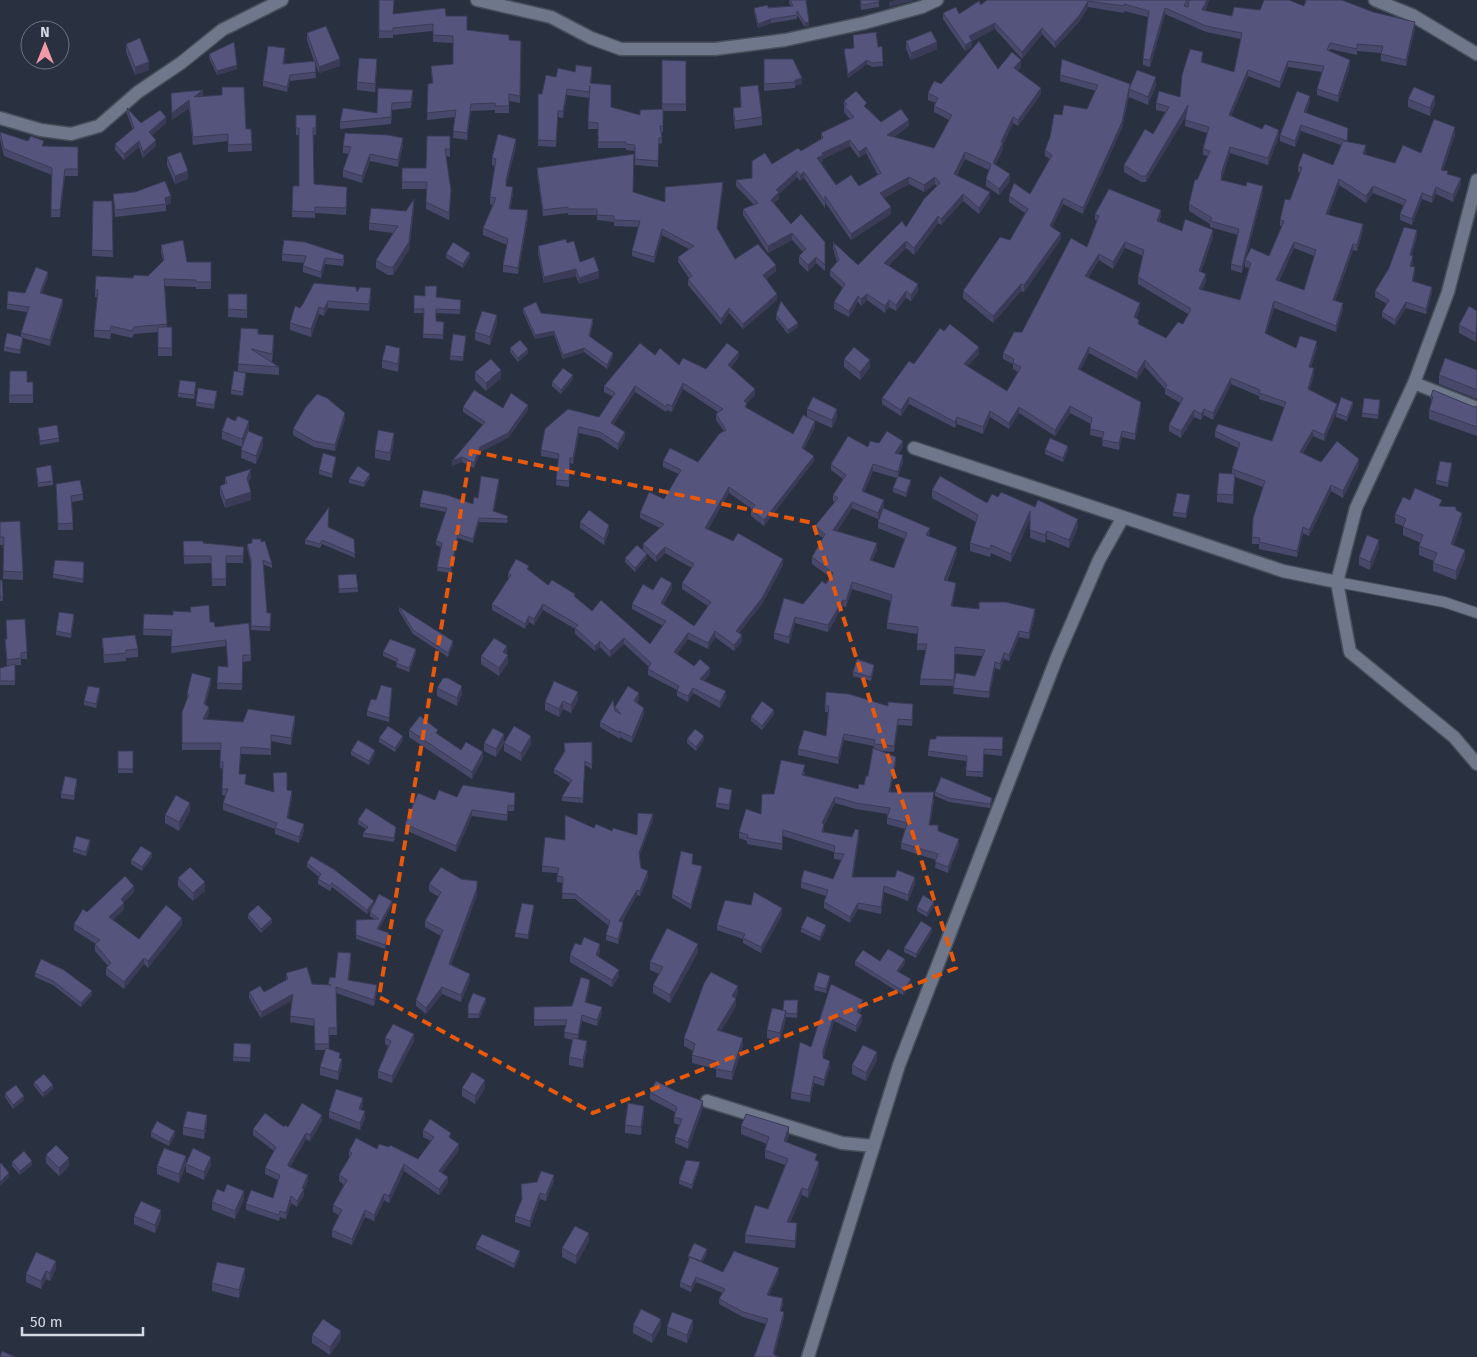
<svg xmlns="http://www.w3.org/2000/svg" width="1477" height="1357" font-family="'Fira Sans',sans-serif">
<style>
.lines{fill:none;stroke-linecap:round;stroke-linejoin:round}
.lane-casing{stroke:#484f5b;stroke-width:12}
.street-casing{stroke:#484f5b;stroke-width:15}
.lane{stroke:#6f788a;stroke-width:10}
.street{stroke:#6f788a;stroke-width:12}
.wall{fill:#48486b;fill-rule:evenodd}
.shaded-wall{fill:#3b3b57}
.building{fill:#54547c;stroke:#3b3b57;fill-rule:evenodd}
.marked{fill:none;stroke:#e8590c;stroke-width:4;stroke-dasharray:10 6;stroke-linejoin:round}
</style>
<rect width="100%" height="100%" fill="#293140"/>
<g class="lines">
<defs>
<path id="lane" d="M 1337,582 L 1444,602 L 1477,613"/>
<path id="street" d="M 477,0 L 551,17 L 591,38 L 621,49 L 715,49 L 785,40 L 864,23 L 922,7 L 937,0
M 1375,0 L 1412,15 L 1477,54
M 0,118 L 41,130 L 71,134 L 99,126 L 138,92 L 181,63 L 222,30 L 282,0
M 1414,383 L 1477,408
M 914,448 L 1123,517
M 1337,582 L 1350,652 L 1454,737 L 1477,764
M 707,1101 L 842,1143 L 874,1146
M 808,1357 L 899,1065 L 1057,657 L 1099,560 L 1123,517 L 1283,571 L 1337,582 L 1356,508 L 1414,383 L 1448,292 L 1477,180"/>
</defs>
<use href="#lane" class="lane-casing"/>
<use href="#street" class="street-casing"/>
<use href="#lane" class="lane"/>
<use href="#street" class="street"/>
</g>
<path class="wall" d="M 379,0 L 393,14 L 446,16 L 467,30 L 509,40 L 521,41 L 520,103 L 509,101 L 509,113 L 495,113 L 495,110 L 471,111 L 467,140 L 453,138 L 455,117 L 427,120 L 428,84 L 432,83 L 431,66 L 453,64 L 453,43 L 433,42 L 433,31 L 393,35 L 393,38 L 379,38 Z
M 789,0 L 806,0 L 809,26 L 805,27 L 797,15 L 797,19 L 771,23 L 758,28 L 754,12 L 754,8 L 791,6 L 789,3 Z
M 860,0 L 879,0 L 879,7 L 861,10 Z
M 987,0 L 1209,0 L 1205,11 L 1232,16 L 1260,10 L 1304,6 L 1415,28 L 1406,66 L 1381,61 L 1381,53 L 1357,51 L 1357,55 L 1330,49 L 1329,51 L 1350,67 L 1338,102 L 1317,95 L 1317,89 L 1322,72 L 1288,67 L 1280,88 L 1248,76 L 1231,116 L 1279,136 L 1268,165 L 1230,153 L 1222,178 L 1222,180 L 1263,192 L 1242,273 L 1231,270 L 1231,264 L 1238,235 L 1210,227 L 1210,224 L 1189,211 L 1189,204 L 1197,180 L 1208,156 L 1203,155 L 1203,149 L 1207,133 L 1185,126 L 1186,116 L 1146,182 L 1141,182 L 1124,172 L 1124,165 L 1153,134 L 1165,112 L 1156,110 L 1156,103 L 1180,97 L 1203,58 L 1202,62 L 1234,72 L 1241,39 L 1206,32 L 1165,14 L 1150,67 L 1143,65 L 1143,59 L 1148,17 L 1124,11 L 1124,13 L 1088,7 L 1079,22 L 1055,48 L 1042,34 L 1022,59 L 995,29 L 972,41 L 972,47 L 965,51 L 943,19 L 943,13 L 959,14 L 981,5 Z
M 307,33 L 340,66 L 319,73 L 315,63 L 316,78 L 290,81 L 287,92 L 263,86 L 263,81 L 285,54 L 284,64 L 314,61 L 307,40 Z
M 853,35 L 878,47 L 882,46 L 883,66 L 872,67 L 867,64 L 848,78 L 844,49 L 854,48 Z
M 906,41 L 937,49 L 911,60 L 906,49 Z
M 126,44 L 149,70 L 135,75 L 126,52 Z
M 209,54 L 237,69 L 217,75 L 209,58 Z
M 764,59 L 802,84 L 795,86 L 795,88 L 764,91 Z
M 662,60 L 686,61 L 686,111 L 663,111 L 663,132 L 661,132 L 662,143 L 659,144 L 658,167 L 635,165 L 635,151 L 626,150 L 626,148 L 598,148 L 598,129 L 588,129 L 589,96 L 589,98 L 567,95 L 563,118 L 558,117 L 556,147 L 538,146 L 538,94 L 542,94 L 556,77 L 575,72 L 592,73 L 591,83 L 611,107 L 640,115 L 662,109 Z
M 377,67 L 375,92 L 357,90 L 357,82 Z
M 1021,67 L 1018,70 L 1041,94 L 1018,126 L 1013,123 L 1003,144 L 1003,149 L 995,165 L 1010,181 L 999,195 L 986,186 L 986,179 L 989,170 L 965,159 L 957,175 L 990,198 L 979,214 L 963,201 L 941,225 L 938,223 L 914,255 L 906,248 L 888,266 L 918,291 L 911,301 L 906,298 L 896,311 L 889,307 L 885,313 L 867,300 L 861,306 L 858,302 L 849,317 L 834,309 L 834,302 L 843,288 L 830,276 L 830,270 L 837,262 L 833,248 L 833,242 L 858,265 L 906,227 L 937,186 L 935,184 L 924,192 L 909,184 L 884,198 L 891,214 L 851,240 L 825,202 L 825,208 L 804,178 L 800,181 L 797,177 L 779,194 L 779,199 L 774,203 L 791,224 L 825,242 L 825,271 L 816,263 L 808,272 L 799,263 L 799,256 L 803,252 L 792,240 L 768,253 L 743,215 L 743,209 L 754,205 L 736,186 L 736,180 L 752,178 L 772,164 L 801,151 L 821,139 L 821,133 L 850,119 L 844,112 L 844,101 L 867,108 L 881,122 L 909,126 L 894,137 L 934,148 L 949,120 L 934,112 L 934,106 L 936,103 L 928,100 L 928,93 L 941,84 L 998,69 ZM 850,146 L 859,158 L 866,153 L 878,175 L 859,186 L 836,185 L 821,162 L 823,161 L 823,159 Z
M 1060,75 L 1130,87 L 1156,85 L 1148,105 L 1129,97 L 1129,95 L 1122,128 L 1083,214 L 1063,204 L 1052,227 L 1061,239 L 1024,292 L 1021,291 L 993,323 L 963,298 L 963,291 L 1010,240 L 1025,213 L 1009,202 L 1009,196 L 1030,194 L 1050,159 L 1045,156 L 1045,150 L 1062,115 L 1087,109 L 1096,91 L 1060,81 Z
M 378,88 L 413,97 L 411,108 L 392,110 L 391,124 L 340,129 L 340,122 L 377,113 Z
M 171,93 L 203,96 L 246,129 L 251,129 L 252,151 L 228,152 L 228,141 L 193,145 L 189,108 L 172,120 Z
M 1408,99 L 1435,104 L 1430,116 L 1408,107 Z
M 1310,101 L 1306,113 L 1348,134 L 1347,142 L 1366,151 L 1365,155 L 1395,163 L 1421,153 L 1455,134 L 1443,170 L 1461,184 L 1453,202 L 1436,194 L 1432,203 L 1422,199 L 1412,225 L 1400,220 L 1400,214 L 1403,205 L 1373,193 L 1366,203 L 1339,185 L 1328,215 L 1363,230 L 1357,251 L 1353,250 L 1335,301 L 1343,309 L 1336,332 L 1274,308 L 1266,334 L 1296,348 L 1317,347 L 1311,367 L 1314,375 L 1309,390 L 1337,409 L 1353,406 L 1347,421 L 1336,417 L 1336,413 L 1324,441 L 1313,436 L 1303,453 L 1321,462 L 1359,465 L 1343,498 L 1331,491 L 1309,536 L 1303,533 L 1297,557 L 1259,549 L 1259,544 L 1252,544 L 1252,537 L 1263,487 L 1235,477 L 1233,504 L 1217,502 L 1217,494 L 1232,474 L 1232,469 L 1238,448 L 1215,437 L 1215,431 L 1272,441 L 1284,407 L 1259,399 L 1259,396 L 1231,384 L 1213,420 L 1204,415 L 1201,420 L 1194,417 L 1181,438 L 1169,431 L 1169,425 L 1180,403 L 1165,394 L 1165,389 L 1145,367 L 1137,379 L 1089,353 L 1080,370 L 1141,408 L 1135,440 L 1122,437 L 1119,450 L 1102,446 L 1103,438 L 1090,435 L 1091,424 L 1070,413 L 1055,436 L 1019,413 L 1009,429 L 990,417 L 983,434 L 957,424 L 955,428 L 909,404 L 901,416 L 882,404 L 882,398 L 944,331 L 979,354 L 967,366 L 1007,391 L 1018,372 L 1013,369 L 1013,364 L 1003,359 L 1003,353 L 1022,332 L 1087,247 L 1097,221 L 1095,220 L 1095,214 L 1161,216 L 1159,222 L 1182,231 L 1213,237 L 1201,272 L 1206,281 L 1202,290 L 1240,300 L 1249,268 L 1245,267 L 1245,260 L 1269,256 L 1282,226 L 1280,226 L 1280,220 L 1290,200 L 1300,173 L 1298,172 L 1298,166 L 1333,165 L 1341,145 L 1301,131 L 1295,147 L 1280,141 L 1280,135 ZM 1125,248 L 1143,256 L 1138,277 L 1138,284 L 1188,314 L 1183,324 L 1166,338 L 1139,324 L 1136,318 L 1140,309 L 1088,278 L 1099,260 L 1113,269 ZM 1294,248 L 1314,256 L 1304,290 L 1279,281 Z
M 127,108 L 141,123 L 166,123 L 152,135 L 156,146 L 143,158 L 139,147 L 124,160 L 115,150 L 115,144 L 133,130 L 127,114 Z
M 733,108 L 762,117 L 762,125 L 735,129 L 733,115 Z
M 296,115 L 316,115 L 316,135 L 313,135 L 314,184 L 347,193 L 346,215 L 315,213 L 315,218 L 292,217 L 292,211 L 299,186 L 299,135 L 296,135 Z
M 0,132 L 44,147 L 78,147 L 78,176 L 65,176 L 60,217 L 51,217 L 52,175 L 4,156 L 0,139 Z
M 450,136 L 450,157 L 446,156 L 451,197 L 449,220 L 426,209 L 426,189 L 402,189 L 402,168 L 426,168 Z
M 403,145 L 398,167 L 370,161 L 362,183 L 343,177 L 343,170 L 349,154 L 343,153 L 343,146 Z
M 516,146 L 506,185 L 506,186 L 513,194 L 510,209 L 528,217 L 518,274 L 503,272 L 503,265 L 507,245 L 483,235 L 483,228 L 493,205 L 490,204 L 490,197 L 495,166 L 492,165 L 492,158 Z
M 167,157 L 188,179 L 175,184 L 167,165 Z
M 537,168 L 633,192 L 665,202 L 723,187 L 717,229 L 735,259 L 776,271 L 766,279 L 777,300 L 743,329 L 729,313 L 721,325 L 688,285 L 688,279 L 689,278 L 678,262 L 678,257 L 689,249 L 662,235 L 654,263 L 632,256 L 632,251 L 639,227 L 614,226 L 614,222 L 597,220 L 597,215 L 568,215 L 568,213 L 543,216 L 537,173 Z
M 135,192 L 171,203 L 166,205 L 166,211 L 115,217 L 113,194 Z
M 93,201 L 112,201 L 113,257 L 92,256 Z
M 414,207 L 409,250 L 393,275 L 388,275 L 376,268 L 376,260 L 393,233 L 369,230 L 369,223 L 406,211 Z
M 1417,236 L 1411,256 L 1413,262 L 1412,266 L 1415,273 L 1413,281 L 1432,293 L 1426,314 L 1406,308 L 1395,325 L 1382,317 L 1382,312 L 1387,304 L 1375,297 L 1375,291 Z
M 567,243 L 580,262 L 599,278 L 579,284 L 576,276 L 544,283 L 538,253 L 538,246 Z
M 161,245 L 187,262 L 211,262 L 211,289 L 196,289 L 196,287 L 165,286 L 167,327 L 172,327 L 172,356 L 158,356 L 158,332 L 134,334 L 132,338 L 111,333 L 110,339 L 94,337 L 94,330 L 98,297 L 95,297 L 95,290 L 133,278 L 148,276 L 163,261 L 161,252 Z
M 282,254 L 344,255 L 344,261 L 343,266 L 325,264 L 321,278 L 303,272 L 303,266 L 304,263 L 282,261 Z
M 446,254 L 470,257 L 463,268 L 446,258 Z
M 48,277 L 42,293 L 63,305 L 50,346 L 23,338 L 20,354 L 4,351 L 4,347 L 21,337 L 21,333 L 27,312 L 7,309 L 7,304 L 25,293 Z
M 357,292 L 371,296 L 369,311 L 328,308 L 324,316 L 319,314 L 311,337 L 290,330 L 290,323 L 300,308 Z
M 228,294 L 247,294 L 247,318 L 228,317 Z
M 414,295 L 461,300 L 460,314 L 436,313 L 436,321 L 444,322 L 443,339 L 423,338 L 424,313 L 414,313 Z
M 523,308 L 541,313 L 593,323 L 590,336 L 613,357 L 607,369 L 584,352 L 563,359 L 554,335 L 535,339 L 523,312 Z
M 1477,311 L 1476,342 L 1459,333 L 1459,325 Z
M 776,315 L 798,327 L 788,334 L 776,319 Z
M 497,323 L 490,345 L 475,340 L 475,332 Z
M 258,334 L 274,343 L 272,362 L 279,367 L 279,375 L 238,372 L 238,364 Z
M 466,340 L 463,361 L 450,360 L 450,356 Z
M 510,348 L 528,353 L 518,362 L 510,352 Z
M 655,355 L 679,365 L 706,369 L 739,357 L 731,367 L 755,395 L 747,403 L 747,408 L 793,434 L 815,427 L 804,449 L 814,461 L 764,526 L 751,516 L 751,510 L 752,509 L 729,493 L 708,529 L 783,565 L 762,604 L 739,633 L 742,641 L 734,651 L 715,637 L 708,649 L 688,639 L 677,654 L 694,666 L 710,674 L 704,681 L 726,697 L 720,708 L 693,693 L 688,702 L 677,696 L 677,690 L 648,675 L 648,669 L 649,667 L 624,644 L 610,657 L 600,647 L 595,651 L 575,634 L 575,629 L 543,610 L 534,625 L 529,622 L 525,629 L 492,610 L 492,604 L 508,579 L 508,573 L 529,570 L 548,585 L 575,597 L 592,611 L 650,644 L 663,626 L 632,609 L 632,604 L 653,590 L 672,589 L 663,605 L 694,626 L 708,606 L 682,589 L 682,583 L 692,568 L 665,553 L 656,562 L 643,550 L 643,544 L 660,528 L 640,518 L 640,513 L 664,499 L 679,474 L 663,467 L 663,461 L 698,462 L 724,431 L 716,420 L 716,414 L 718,412 L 683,389 L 672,412 L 667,410 L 666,412 L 635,392 L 613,424 L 625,438 L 618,450 L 600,438 L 579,433 L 573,464 L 570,463 L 569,487 L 556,485 L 558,459 L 541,456 L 541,450 L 545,429 L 599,417 L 613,397 L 604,392 L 604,386 Z
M 400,357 L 398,372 L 382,368 L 382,360 Z
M 844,359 L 870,368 L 860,380 L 844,367 Z
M 1477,370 L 1477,399 L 1439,384 L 1439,375 Z
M 475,372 L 501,378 L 486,391 L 475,380 Z
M 246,377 L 243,396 L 231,394 L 231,390 Z
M 573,379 L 561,394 L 552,386 L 552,382 Z
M 27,382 L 33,382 L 33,403 L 9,403 L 9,395 Z
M 196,386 L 194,399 L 178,397 L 178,393 Z
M 217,395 L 214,409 L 196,406 L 196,402 Z
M 1431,396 L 1474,407 L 1477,406 L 1477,436 L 1429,419 L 1429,410 L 1431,405 Z
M 1380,404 L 1378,419 L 1362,417 L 1362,413 Z
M 463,407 L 503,408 L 528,410 L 508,438 L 480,452 L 474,468 L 462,462 L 452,466 L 483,425 L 463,412 Z
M 807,409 L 837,417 L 832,428 L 807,417 Z
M 345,419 L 335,451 L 314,447 L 293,435 L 293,429 Z
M 38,428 L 59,438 L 59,442 L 40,445 Z
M 249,429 L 248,431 L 263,445 L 256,464 L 241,458 L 242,447 L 222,439 L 222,431 Z
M 394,441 L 390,461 L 375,458 L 375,450 Z
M 879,443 L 903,447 L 898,454 L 903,462 L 898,476 L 911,484 L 906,497 L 893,492 L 893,488 L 897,478 L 873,471 L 864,492 L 884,506 L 878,519 L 852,508 L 837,531 L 877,550 L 872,561 L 894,568 L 905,539 L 878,528 L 878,522 L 930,534 L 929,536 L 957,553 L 947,581 L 956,589 L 952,606 L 1035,615 L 1029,639 L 1019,637 L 1009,661 L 1004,659 L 1000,670 L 995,668 L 989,698 L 953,694 L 954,686 L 920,685 L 920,679 L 926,650 L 917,650 L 917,634 L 887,629 L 887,623 L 891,601 L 852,589 L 846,607 L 843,606 L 828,632 L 795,623 L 789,644 L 774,639 L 774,633 L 803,604 L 826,584 L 830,577 L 812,564 L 812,557 L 823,538 L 815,532 L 815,526 L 835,502 L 833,501 L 833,495 L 843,479 L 831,470 L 831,464 ZM 955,654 L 982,656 L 975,676 L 954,686 Z
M 1045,450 L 1068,450 L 1063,462 L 1045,454 Z
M 336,461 L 332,478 L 319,474 L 319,470 Z
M 1452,467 L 1448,487 L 1436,484 L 1436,480 Z
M 36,468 L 53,481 L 53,485 L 38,487 Z
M 225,477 L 251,477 L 248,483 L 251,500 L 225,508 L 220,494 L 220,486 L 225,484 Z
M 370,478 L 364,487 L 349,483 L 349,479 Z
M 499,483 L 494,511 L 508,520 L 507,523 L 479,522 L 473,543 L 458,538 L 451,573 L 437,571 L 441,547 L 436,545 L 436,541 L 446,512 L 420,507 L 420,503 L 473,504 L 478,498 Z
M 56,484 L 83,494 L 83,500 L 72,502 L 73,530 L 58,530 Z
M 932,490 L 987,503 L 998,497 L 1078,527 L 1069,548 L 1047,539 L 1045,543 L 1030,538 L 1030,519 L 1011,562 L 991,553 L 990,557 L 970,551 L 970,543 L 976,522 L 932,498 Z
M 1190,499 L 1186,518 L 1173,516 L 1173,512 Z
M 1410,500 L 1442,506 L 1456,510 L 1462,522 L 1453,545 L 1465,558 L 1456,580 L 1433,571 L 1433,563 L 1434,561 L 1419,555 L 1419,546 L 1421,543 L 1403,535 L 1403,526 L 1395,523 L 1395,514 Z
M 0,522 L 23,572 L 23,580 L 3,579 L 4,545 L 0,545 Z
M 580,522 L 609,532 L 604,545 L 580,528 Z
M 328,527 L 354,539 L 355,558 L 322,544 L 320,548 L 305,544 L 305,540 Z
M 183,541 L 244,547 L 243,563 L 226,563 L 226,586 L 212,586 L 211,563 L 184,564 Z
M 261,542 L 272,564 L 272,568 L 263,564 L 267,613 L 271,613 L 270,631 L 251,630 L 251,564 L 247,548 L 247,544 Z
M 1379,548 L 1370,570 L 1359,565 L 1359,557 Z
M 625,558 L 647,558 L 635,572 L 625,562 Z
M 84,562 L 83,583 L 53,578 L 53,574 Z
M 356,574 L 358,592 L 339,593 L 338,575 Z
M 0,580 L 2,580 L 3,601 L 0,601 Z
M 190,607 L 210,622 L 215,627 L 251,655 L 251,661 L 243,662 L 242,690 L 217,689 L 218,666 L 228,667 L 226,646 L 171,653 L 172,636 L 143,635 L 144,614 L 173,615 L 190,612 Z
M 399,607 L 453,645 L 448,657 L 413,634 L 399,611 Z
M 74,618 L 71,638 L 56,635 L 56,631 Z
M 102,638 L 138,649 L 138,657 L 126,658 L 126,661 L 104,663 Z
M 5,639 L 27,652 L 27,659 L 21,659 L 21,665 L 15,665 L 15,685 L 0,685 L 0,668 L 7,666 Z
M 383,652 L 416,653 L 409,672 L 396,667 L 397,662 L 383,656 Z
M 481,656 L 508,663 L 499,676 L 481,664 Z
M 874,669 L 871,681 L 853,676 L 853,672 Z
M 211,684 L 205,705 L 209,713 L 206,720 L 243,722 L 295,723 L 291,745 L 271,741 L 271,755 L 241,754 L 239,774 L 245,784 L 274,792 L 287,790 L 292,797 L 288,819 L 304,831 L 299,843 L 275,834 L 275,829 L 223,810 L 223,803 L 226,796 L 222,795 L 223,769 L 220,768 L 220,750 L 182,750 L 182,712 L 187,700 L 187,694 Z
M 437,688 L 462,694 L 457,706 L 437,696 Z
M 100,692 L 96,708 L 84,705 L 84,701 Z
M 392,692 L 389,722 L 367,716 L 367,711 Z
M 639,699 L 637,703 L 644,714 L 632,743 L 620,737 L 620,739 L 600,727 L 600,722 L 615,711 L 615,707 Z
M 578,700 L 571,713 L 563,709 L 559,717 L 545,710 L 545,702 Z
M 825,706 L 888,706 L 913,710 L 912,726 L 898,725 L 894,752 L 881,751 L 896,763 L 890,792 L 934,799 L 930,825 L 959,845 L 948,873 L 935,868 L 936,860 L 901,849 L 901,843 L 905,829 L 887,824 L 887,818 L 888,814 L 856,809 L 835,803 L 824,825 L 824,832 L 852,837 L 859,837 L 853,877 L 915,884 L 908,901 L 884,892 L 881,914 L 858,909 L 850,923 L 824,908 L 824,902 L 826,896 L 801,888 L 801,882 L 833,879 L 841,860 L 834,859 L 834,852 L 783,836 L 782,850 L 747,844 L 747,841 L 739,838 L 739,832 L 761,814 L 774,794 L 805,771 L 804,775 L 858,789 L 864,785 L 868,776 L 874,746 L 844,740 L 838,764 L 798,755 L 798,749 L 826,736 L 828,712 L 825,712 Z
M 774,714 L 762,730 L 751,721 L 751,717 Z
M 409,730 L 438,735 L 461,750 L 483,759 L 472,779 L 409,737 Z
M 379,738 L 403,740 L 395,752 L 379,742 Z
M 687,739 L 704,740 L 696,751 L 687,743 Z
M 936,739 L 1003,742 L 1002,756 L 984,754 L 983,777 L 966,776 L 966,761 L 928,756 L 928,751 Z
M 504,742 L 531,744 L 521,761 L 504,751 L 504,743 L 496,757 L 484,751 L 484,743 Z
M 592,742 L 592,769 L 585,765 L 583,803 L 562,801 L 562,797 L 570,783 L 554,773 L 554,769 L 564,752 L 564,743 Z
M 118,751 L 133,751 L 133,773 L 118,773 Z
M 351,751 L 375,754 L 369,765 L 351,755 Z
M 77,783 L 74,800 L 61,798 L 61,794 Z
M 935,792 L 992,802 L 990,808 L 949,802 L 935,796 Z
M 732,794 L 729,810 L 716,807 L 716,803 Z
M 457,797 L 515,798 L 514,811 L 508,811 L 507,821 L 472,816 L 456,852 L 405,830 L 405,824 Z
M 190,811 L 179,831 L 165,823 L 165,815 Z
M 653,819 L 639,857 L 641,868 L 648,877 L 640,896 L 637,895 L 622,922 L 623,928 L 618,944 L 606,940 L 606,935 L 609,926 L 575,899 L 562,899 L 563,883 L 557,882 L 557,873 L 542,872 L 542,866 L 565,840 L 594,828 L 637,835 Z
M 358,820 L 396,831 L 394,842 L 363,837 L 363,833 L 366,829 L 358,824 Z
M 90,844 L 86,856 L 73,852 L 73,848 Z
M 152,857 L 142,871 L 131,864 L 131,860 Z
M 693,858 L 692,864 L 702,870 L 691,909 L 672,898 L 672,894 Z
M 307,863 L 374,904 L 392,905 L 379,929 L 389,937 L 385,949 L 356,939 L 356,920 L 374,919 L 370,916 L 370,912 L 373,907 L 367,914 L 332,887 L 330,891 L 318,884 L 318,879 L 319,877 L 307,867 Z
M 178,878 L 205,891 L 193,901 L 178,886 Z
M 429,884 L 477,895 L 451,965 L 470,980 L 461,1002 L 442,994 L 426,1014 L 416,1006 L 416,1000 L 441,936 L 425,927 L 425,921 L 439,897 L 429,891 Z
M 134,892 L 124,902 L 124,909 L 113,920 L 139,939 L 182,925 L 148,968 L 144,964 L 124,989 L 106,975 L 106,968 L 108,966 L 95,951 L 95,944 L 96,944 L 74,930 L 74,924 L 87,912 Z
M 751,905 L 782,914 L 761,953 L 743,943 L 743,939 L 717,930 L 717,925 Z
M 934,906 L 927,917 L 917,911 L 917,907 Z
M 534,909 L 528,939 L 515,937 L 515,933 Z
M 248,914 L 272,923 L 261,933 L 248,918 Z
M 801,928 L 826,929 L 820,941 L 801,932 Z
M 932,932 L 916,958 L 904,952 L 904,948 Z
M 581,945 L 600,951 L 598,957 L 619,976 L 612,987 L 570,962 L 570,955 Z
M 698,952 L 670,1003 L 653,993 L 653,985 L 659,974 L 650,970 L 650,962 Z
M 351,959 L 349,980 L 377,991 L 374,1006 L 336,993 L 337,1035 L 329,1035 L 329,1049 L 340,1059 L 342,1067 L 338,1080 L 320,1075 L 320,1067 L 326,1050 L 315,1050 L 314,1026 L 290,1022 L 292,1000 L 261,1018 L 249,998 L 249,992 L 264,992 L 286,980 L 286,973 L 312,984 L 328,985 L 335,978 Z
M 855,961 L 880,961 L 905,963 L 899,972 L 911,983 L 903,995 L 855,965 Z
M 35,973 L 92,995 L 81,1007 L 53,985 L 35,977 Z
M 830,980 L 826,993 L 814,990 L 814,986 Z
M 831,984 L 863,1007 L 859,1014 L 862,1021 L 856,1032 L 834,1021 L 823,1058 L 830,1067 L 824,1086 L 814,1083 L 810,1102 L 791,1099 L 791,1092 L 811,1047 Z
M 590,985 L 586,1002 L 602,1013 L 597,1026 L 582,1021 L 578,1039 L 587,1049 L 583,1068 L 569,1065 L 569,1057 L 573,1040 L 564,1038 L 566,1025 L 534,1026 L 534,1007 L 572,1006 Z
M 738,994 L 735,998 L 736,1006 L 721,1031 L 743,1045 L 732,1080 L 716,1077 L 716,1069 L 692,1063 L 692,1055 L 693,1051 L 684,1046 L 684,1038 Z
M 798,1000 L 797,1018 L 786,1017 L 780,1042 L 767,1038 L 767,1030 L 783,1010 Z
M 486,1002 L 479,1018 L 468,1018 L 468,1005 Z
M 385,1038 L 414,1041 L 392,1083 L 378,1078 L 378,1071 L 388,1046 L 385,1044 Z
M 234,1043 L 251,1048 L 250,1062 L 233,1061 Z
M 877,1060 L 866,1081 L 852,1074 L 852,1065 Z
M 34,1082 L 53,1089 L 43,1097 L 34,1086 Z
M 462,1088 L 485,1088 L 475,1104 L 462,1096 Z
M 675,1091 L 703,1108 L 688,1149 L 675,1143 L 675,1137 L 679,1125 L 674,1123 L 674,1117 L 675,1112 L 650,1099 L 650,1092 Z
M 5,1093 L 24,1100 L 13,1109 L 5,1097 Z
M 363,1105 L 361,1110 L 365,1118 L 360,1130 L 329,1118 L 329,1111 Z
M 644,1114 L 641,1135 L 625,1133 L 625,1125 Z
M 322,1121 L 310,1141 L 306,1139 L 290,1167 L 308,1181 L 304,1189 L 304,1195 L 297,1207 L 291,1203 L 286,1219 L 280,1217 L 279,1221 L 246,1210 L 246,1204 L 273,1198 L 278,1180 L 265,1174 L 265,1168 L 274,1151 L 253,1135 L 253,1129 L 284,1127 Z
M 207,1123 L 204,1139 L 183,1135 L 183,1127 Z
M 741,1126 L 789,1135 L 786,1142 L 817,1161 L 819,1170 L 808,1198 L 802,1195 L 790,1222 L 797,1231 L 795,1248 L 745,1243 L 745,1235 L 768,1209 L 785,1165 L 765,1158 L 765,1150 L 767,1144 L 741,1134 Z
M 423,1130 L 451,1139 L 459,1150 L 442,1173 L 448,1183 L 439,1195 L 404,1171 L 389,1203 L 384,1200 L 374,1221 L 365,1217 L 352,1245 L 332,1237 L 332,1230 L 339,1215 L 333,1212 L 333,1205 L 344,1185 L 339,1181 L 339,1175 L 349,1158 L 349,1151 L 377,1149 L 418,1159 L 431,1141 L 423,1137 Z
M 151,1132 L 175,1135 L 169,1146 L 151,1137 Z
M 46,1155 L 69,1166 L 59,1176 L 46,1163 Z
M 12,1162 L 32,1165 L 20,1175 L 12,1166 Z
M 186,1163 L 211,1165 L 204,1180 L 186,1172 L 186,1165 L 179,1183 L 157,1174 L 157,1166 Z
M 700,1166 L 692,1189 L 679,1184 L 679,1180 Z
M 554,1181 L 546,1201 L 540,1199 L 530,1227 L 515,1222 L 515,1216 L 522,1200 L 521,1184 Z
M 244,1199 L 235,1219 L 212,1210 L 212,1202 Z
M 134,1216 L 161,1218 L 155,1233 L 134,1224 Z
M 589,1241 L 576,1264 L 562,1257 L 562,1248 Z
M 476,1245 L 520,1255 L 514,1268 L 476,1249 Z
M 707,1253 L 702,1263 L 723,1272 L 779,1273 L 769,1295 L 783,1303 L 781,1311 L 784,1317 L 774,1355 L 754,1357 L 766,1324 L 743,1317 L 719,1304 L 719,1299 L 723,1293 L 696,1282 L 691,1292 L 680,1287 L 680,1282 L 689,1260 L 688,1256 Z
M 56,1269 L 50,1281 L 46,1279 L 41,1289 L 26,1282 L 26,1274 Z
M 245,1276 L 239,1298 L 212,1291 L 212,1283 Z
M 633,1325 L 661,1327 L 652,1343 L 633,1333 Z
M 667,1327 L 693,1328 L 687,1343 L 667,1335 Z
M 312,1335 L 341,1339 L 330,1355 L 312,1343 Z"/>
<path class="shaded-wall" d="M 896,0 L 913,0 L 913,1 L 889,7 L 889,2 Z
M 1207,0 L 1209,0 L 1202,17 L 1202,10 Z
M 1088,1 L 1088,7 L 1079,22 L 1055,48 L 1055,42 Z
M 1165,8 L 1165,14 L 1150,67 L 1150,60 Z
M 771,19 L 771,23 L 758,28 L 758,24 Z
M 809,22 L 809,26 L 805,27 L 805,23 Z
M 1415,22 L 1415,28 L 1406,66 L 1406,60 Z
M 995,23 L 995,29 L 969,42 L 969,36 Z
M 1042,28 L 1042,34 L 1022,59 L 1022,52 Z
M 972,41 L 972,47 L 965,51 L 965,45 Z
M 937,42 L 937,49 L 911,60 L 911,53 Z
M 340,59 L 340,66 L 319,73 L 319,67 Z
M 867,60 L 867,64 L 848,78 L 848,74 Z
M 1021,60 L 1021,67 L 1014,74 L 1014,68 Z
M 1350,60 L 1350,67 L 1338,102 L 1338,96 Z
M 1288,61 L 1288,67 L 1280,88 L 1280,82 Z
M 149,62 L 149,70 L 135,75 L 135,67 Z
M 237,65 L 237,69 L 217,75 L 217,71 Z
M 1248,70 L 1248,76 L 1229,121 L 1229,115 Z
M 290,75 L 290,81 L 287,92 L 287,87 Z
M 1156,77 L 1156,85 L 1148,105 L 1148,97 Z
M 802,78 L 802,84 L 795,86 L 795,80 Z
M 1130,84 L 1129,95 L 1122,128 L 1083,214 L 1083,208 Z
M 1041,88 L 1041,94 L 1018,126 L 1018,120 Z
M 567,89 L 567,95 L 563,118 L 563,111 Z
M 203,90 L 203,97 L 194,97 Z
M 413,90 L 413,97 L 411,108 L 411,102 Z
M 1310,96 L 1310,101 L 1304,118 L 1304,112 Z
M 1435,96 L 1435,104 L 1430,116 L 1430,108 Z
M 189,100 L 189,108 L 172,120 L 172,113 Z
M 471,104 L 471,111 L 467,140 L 467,133 Z
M 1188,105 L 1188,112 L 1146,182 L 1146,176 Z
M 166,117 L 166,123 L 149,138 L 149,132 Z
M 1013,117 L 1013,123 L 1003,144 L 1003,149 L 993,170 L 993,163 L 1001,142 Z
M 909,120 L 909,126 L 887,141 L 887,135 Z
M 1301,125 L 1301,131 L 1295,147 L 1295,141 Z
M 1455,127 L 1455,134 L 1441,176 L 1441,170 Z
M 1279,130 L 1279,136 L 1268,165 L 1268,158 Z
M 403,138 L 403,145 L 398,167 L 398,160 Z
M 516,139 L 516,146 L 506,187 L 506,180 Z
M 156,140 L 156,146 L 143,158 L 143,152 Z
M 850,140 L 850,146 L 823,159 L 823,161 L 817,164 L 817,158 L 822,153 Z
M 139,141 L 139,147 L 124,160 L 124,154 Z
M 1366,145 L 1366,151 L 1363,160 L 1363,154 Z
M 866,147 L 866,153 L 859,158 L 859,152 Z
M 1230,147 L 1230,153 L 1222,178 L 1221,186 L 1222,171 Z
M 965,152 L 965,159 L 954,180 L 954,174 Z
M 370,154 L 370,161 L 362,183 L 362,176 Z
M 65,169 L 65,176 L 60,217 L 60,210 Z
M 188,171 L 188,179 L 175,184 L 175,176 Z
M 797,171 L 797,177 L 779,194 L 779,199 L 771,206 L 771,200 L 776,190 Z
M 804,172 L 804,178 L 800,181 L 800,175 Z
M 1010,174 L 1010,181 L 999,195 L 999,189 Z
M 909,177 L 909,184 L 880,200 L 880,193 Z
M 935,177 L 935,184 L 924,192 L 924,185 Z
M 1461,178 L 1461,184 L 1453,202 L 1453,195 Z
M 1339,179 L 1339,185 L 1326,221 L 1326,214 Z
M 723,182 L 723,187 L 717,233 L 717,228 Z
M 1263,186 L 1263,192 L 1242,273 L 1242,267 Z
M 1373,186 L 1373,193 L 1366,203 L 1366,196 Z
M 513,187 L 513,194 L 509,216 L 509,209 Z
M 1436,187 L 1436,194 L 1432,203 L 1432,197 Z
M 990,192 L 990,198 L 979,214 L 979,208 Z
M 1422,193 L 1422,199 L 1412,225 L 1412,219 Z
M 963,194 L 963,201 L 941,225 L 941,219 Z
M 171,196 L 171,203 L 166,205 L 165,198 Z
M 1063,198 L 1063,204 L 1050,232 L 1050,226 Z
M 414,199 L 414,207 L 409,250 L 393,275 L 393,267 Z
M 891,207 L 891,214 L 851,240 L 851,234 Z
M 528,210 L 528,217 L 518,274 L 518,268 Z
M 1161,210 L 1161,216 L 1157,227 L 1157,221 Z
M 938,216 L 938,223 L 914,255 L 914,248 Z
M 1363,224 L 1363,230 L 1357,251 L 1357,245 Z
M 662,229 L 662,235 L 654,263 L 654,257 Z
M 1213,230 L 1213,237 L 1199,277 L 1199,271 Z
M 1417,230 L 1417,236 L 1410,261 L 1410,255 Z
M 792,233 L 792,240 L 768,253 L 768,246 Z
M 1061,233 L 1061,239 L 1024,292 L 1024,285 Z
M 906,241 L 906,248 L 884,270 L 884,263 Z
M 1125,242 L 1125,248 L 1113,269 L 1113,262 Z
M 1294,242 L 1294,248 L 1276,286 L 1276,280 Z
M 1353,244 L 1353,250 L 1333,306 L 1333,300 Z
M 470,253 L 470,257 L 463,268 L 463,264 Z
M 1099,254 L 1099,260 L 1085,283 L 1085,276 Z
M 1413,256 L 1413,262 L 1410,271 L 1410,266 Z
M 816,257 L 816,263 L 808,272 L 808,265 Z
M 325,258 L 325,264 L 321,278 L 321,272 Z
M 776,265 L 776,271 L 763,281 L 763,275 Z
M 1415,267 L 1415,273 L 1412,286 L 1412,281 Z
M 576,269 L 576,276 L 544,283 L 544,277 Z
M 599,271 L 599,278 L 579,284 L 579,278 Z
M 48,272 L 48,277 L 40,298 L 40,293 Z
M 1206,274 L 1206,281 L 1199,295 L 1199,289 Z
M 918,284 L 918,291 L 911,301 L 911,295 Z
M 1021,284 L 1021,291 L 993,323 L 993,316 Z
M 1432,287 L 1432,293 L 1426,314 L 1426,309 Z
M 906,291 L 906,298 L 896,311 L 896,305 Z
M 777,294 L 777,300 L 743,329 L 743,324 Z
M 867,294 L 867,300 L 861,306 L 861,299 Z
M 858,296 L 858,302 L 849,317 L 849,311 Z
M 63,299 L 63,305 L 50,346 L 50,340 Z
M 889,300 L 889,307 L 885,313 L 885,306 Z
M 328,301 L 328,308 L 324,316 L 324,309 Z
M 1274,301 L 1274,308 L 1265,339 L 1265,333 Z
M 1406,302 L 1406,308 L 1395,325 L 1395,320 Z
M 1140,303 L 1140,309 L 1134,324 L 1134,317 Z
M 1343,303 L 1343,309 L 1336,332 L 1336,326 Z
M 319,307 L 319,314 L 311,337 L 311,329 Z
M 729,308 L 729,313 L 721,325 L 721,319 Z
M 497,315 L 497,323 L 490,345 L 490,337 Z
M 798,323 L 798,327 L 788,334 L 788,330 Z
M 554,331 L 554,335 L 535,339 L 535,335 Z
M 23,337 L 23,342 L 20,354 L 20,350 Z
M 1317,341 L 1317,347 L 1309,373 L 1309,367 Z
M 979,347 L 979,354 L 964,370 L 964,364 Z
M 1089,347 L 1089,353 L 1078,375 L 1078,369 Z
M 400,348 L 400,357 L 398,372 L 398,364 Z
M 584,348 L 584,352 L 563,359 L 563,355 Z
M 528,349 L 528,353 L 518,362 L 518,358 Z
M 739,352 L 739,357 L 728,371 L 728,365 Z
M 613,353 L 613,357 L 607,369 L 607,365 Z
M 870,360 L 870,368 L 860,380 L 860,372 Z
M 1145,360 L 1145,367 L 1137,379 L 1137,373 Z
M 1314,368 L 1314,375 L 1308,395 L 1308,389 Z
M 501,370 L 501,378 L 486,391 L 486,383 Z
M 573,375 L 573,379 L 561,394 L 561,390 Z
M 1231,378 L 1231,384 L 1213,420 L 1213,413 Z
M 683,383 L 683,389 L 672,412 L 672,406 Z
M 635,386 L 635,392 L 611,428 L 611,423 Z
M 755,389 L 755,395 L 747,403 L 747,409 L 745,413 L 744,401 Z
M 909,397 L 909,404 L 901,416 L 901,410 Z
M 1141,402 L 1141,408 L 1135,440 L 1135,434 Z
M 1353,402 L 1353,406 L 1347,421 L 1347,417 Z
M 1337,404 L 1337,410 L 1324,441 L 1324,435 Z
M 528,405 L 528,410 L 508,438 L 480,452 L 474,468 L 474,463 L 480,447 Z
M 1070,406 L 1070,413 L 1055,436 L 1055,430 Z
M 1019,407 L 1019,413 L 1009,429 L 1009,423 Z
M 837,409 L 837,417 L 832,428 L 832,420 Z
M 1204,409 L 1204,415 L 1201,420 L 1201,414 Z
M 1194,410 L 1194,417 L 1181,438 L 1181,431 Z
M 990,411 L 990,417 L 983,434 L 983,427 Z
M 345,413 L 345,419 L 335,451 L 335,445 Z
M 957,417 L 957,424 L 955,428 L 955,422 Z
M 249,421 L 249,429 L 242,447 L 242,439 Z
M 815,421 L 815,427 L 802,453 L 802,448 Z
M 579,427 L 579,433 L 573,464 L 573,458 Z
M 1313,430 L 1313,436 L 1300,458 L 1300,452 Z
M 1122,431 L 1122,437 L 1119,450 L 1119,443 Z
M 625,432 L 625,438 L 618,450 L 618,444 Z
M 394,433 L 394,441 L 390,461 L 390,453 Z
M 263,437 L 263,445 L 256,464 L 256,456 Z
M 903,441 L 903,447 L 895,459 L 895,453 Z
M 1068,446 L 1068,450 L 1063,462 L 1063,458 Z
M 903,455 L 903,462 L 898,478 L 898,472 Z
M 814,456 L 814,461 L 764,526 L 764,520 Z
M 336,457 L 336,461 L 332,478 L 332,474 Z
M 462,457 L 462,462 L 452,466 L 452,461 Z
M 1359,459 L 1359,465 L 1343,498 L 1343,491 Z
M 1452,463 L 1452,467 L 1448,487 L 1448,483 Z
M 873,464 L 873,471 L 862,497 L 862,491 Z
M 251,469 L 251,477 L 247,487 L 247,478 Z
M 370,474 L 370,478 L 364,487 L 364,483 Z
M 499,479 L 499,483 L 493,515 L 493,511 Z
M 911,480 L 911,484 L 906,497 L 906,493 Z
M 1331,485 L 1331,491 L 1309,536 L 1309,530 Z
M 729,487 L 729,493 L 705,533 L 705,528 Z
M 251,492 L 251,500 L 225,508 L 225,500 Z
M 1190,495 L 1190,499 L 1186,518 L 1186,514 Z
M 884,500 L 884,506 L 878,519 L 878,513 Z
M 852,502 L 852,508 L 833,536 L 833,530 Z
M 1030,511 L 1030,519 L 1011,562 L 1011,554 Z
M 1462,513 L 1462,522 L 1451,552 L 1451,544 Z
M 479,518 L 479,522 L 473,543 L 473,539 Z
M 1078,519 L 1078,527 L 1069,548 L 1069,540 Z
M 609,525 L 609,532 L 604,545 L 604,539 Z
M 1303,527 L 1303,533 L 1297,557 L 1297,551 Z
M 930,528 L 930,534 L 926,541 L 926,535 Z
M 1047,531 L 1047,539 L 1045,543 L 1045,535 Z
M 458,534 L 458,538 L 451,573 L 451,569 Z
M 1379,540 L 1379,548 L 1370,570 L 1370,562 Z
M 877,543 L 877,550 L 870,566 L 870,560 Z
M 665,547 L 665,553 L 656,562 L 656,556 Z
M 957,547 L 957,553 L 944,586 L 944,580 Z
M 1465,550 L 1465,558 L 1456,580 L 1456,571 Z
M 647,554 L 647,558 L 635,572 L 635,568 Z
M 783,559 L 783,565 L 762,604 L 736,637 L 736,631 Z
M 852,582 L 852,589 L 846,607 L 846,601 Z
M 672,583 L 672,589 L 661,609 L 661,603 Z
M 956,583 L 956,589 L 951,613 L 951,606 Z
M 843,600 L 843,606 L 828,632 L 828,625 Z
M 543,604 L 543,610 L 534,625 L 534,619 Z
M 1035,609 L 1035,615 L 1029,639 L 1029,633 Z
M 529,616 L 529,622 L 525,629 L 525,624 Z
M 795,617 L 795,623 L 789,644 L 789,637 Z
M 715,631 L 715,637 L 708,649 L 708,643 Z
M 1019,631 L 1019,637 L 1009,661 L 1009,655 Z
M 688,633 L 688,639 L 674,658 L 674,652 Z
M 742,635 L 742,641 L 734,651 L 734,645 Z
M 624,638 L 624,644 L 610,657 L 610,651 Z
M 453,641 L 453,645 L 448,657 L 448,653 Z
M 600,641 L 600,647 L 595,651 L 595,646 Z
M 507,646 L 507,654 L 503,652 Z
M 416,649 L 416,653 L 409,672 L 409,668 Z
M 1004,653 L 1004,659 L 1000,670 L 1000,664 Z
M 508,655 L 508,663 L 499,676 L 499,668 Z
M 995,662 L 995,668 L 989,698 L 989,692 Z
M 874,665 L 874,669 L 871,681 L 871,677 Z
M 710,668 L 710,674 L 700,685 L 700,679 Z
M 211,678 L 211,684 L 204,711 L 204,704 Z
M 462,686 L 462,694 L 457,706 L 457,698 Z
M 100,688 L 100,692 L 96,708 L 96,704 Z
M 693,688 L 693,693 L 688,702 L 688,696 Z
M 726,691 L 726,697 L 720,708 L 720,702 Z
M 578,692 L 578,700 L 571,713 L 571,705 Z
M 639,693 L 639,699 L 634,707 L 634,701 Z
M 563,701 L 563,709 L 559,717 L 559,709 Z
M 209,707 L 209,713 L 203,726 L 203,719 Z
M 644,708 L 644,714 L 632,743 L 632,737 Z
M 774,710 L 774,714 L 762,730 L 762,726 Z
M 295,716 L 295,723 L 291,745 L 291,738 Z
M 898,719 L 898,725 L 894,752 L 894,746 Z
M 504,734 L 504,742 L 496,757 L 496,749 Z
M 844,734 L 844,740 L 838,764 L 838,758 Z
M 403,736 L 403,740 L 395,752 L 395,748 Z
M 531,736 L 531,744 L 521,761 L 521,753 Z
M 704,736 L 704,740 L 696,751 L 696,747 Z
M 375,750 L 375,754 L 369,765 L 369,761 Z
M 483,752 L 483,759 L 472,779 L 472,772 Z
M 896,757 L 896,763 L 889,798 L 889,792 Z
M 292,791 L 292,797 L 287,825 L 287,818 Z
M 934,792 L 934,799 L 929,831 L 929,825 Z
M 835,797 L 835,803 L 824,825 L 824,830 L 822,838 L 822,823 Z
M 992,798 L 992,802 L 990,808 L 990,804 Z
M 190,803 L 190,811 L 179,831 L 179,822 Z
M 472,810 L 472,816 L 456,852 L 456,846 Z
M 653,814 L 653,819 L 639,858 L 639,853 Z
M 304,824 L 304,831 L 299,843 L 299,837 Z
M 859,830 L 859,837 L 852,883 L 852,877 Z
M 959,839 L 959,845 L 948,873 L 948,867 Z
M 90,840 L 90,844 L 86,856 L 86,852 Z
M 152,853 L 152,857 L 142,871 L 142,867 Z
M 702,866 L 702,870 L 691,909 L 691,905 Z
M 648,871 L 648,877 L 640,896 L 640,891 Z
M 915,877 L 915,884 L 908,901 L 908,895 Z
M 205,882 L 205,891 L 193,901 L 193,893 Z
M 134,886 L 134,892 L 121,905 L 121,899 Z
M 884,886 L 884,892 L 881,914 L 881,907 Z
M 477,888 L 477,895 L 449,971 L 449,964 Z
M 637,890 L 637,895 L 619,927 L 619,921 Z
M 374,901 L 374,905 L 367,914 L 367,910 Z
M 392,901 L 392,905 L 377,933 L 377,929 Z
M 934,902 L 934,906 L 927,917 L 927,913 Z
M 124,903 L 124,909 L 109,924 L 109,917 Z
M 858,903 L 858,909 L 850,923 L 850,917 Z
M 534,905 L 534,909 L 528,939 L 528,935 Z
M 782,908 L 782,914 L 761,953 L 761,947 Z
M 182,918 L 182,925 L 148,968 L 148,961 Z
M 272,919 L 272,923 L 261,933 L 261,929 Z
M 623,922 L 623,928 L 618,944 L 618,939 Z
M 826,925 L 826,929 L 820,941 L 820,937 Z
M 932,928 L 932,932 L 916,958 L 916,954 Z
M 389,933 L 389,937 L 385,949 L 385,945 Z
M 600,944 L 600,951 L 596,962 L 596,955 Z
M 698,944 L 698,952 L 670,1003 L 670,995 Z
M 144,958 L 144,964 L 124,989 L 124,982 Z
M 905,959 L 905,963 L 897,975 L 897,971 Z
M 619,970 L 619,976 L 612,987 L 612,980 Z
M 470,974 L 470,980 L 461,1002 L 461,995 Z
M 830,976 L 830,980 L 826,993 L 826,989 Z
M 911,979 L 911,983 L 903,995 L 903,991 Z
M 590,980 L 590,985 L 585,1007 L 585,1002 Z
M 377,985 L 377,991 L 374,1006 L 374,1000 Z
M 738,986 L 738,994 L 732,1004 L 732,996 Z
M 442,987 L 442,994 L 426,1014 L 426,1008 Z
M 92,991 L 92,995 L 81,1007 L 81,1003 Z
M 293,994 L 293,1000 L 261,1018 L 261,1012 Z
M 486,998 L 486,1002 L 479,1018 L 479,1014 Z
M 736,999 L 736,1006 L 717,1038 L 717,1030 Z
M 863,1000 L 863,1007 L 857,1019 L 857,1012 Z
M 602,1007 L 602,1013 L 597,1026 L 597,1020 Z
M 786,1011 L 786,1019 L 780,1042 L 780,1033 Z
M 582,1015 L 582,1021 L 578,1041 L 578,1035 Z
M 834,1015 L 834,1021 L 823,1058 L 823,1051 Z
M 862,1015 L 862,1021 L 856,1032 L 856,1026 Z
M 414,1034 L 414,1041 L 392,1083 L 392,1076 Z
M 743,1038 L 743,1045 L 732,1080 L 732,1072 Z
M 587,1041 L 587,1049 L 583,1068 L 583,1060 Z
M 877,1052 L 877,1060 L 866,1081 L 866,1073 Z
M 342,1059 L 342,1067 L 338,1080 L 338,1072 Z
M 830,1061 L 830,1067 L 824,1086 L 824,1080 Z
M 814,1076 L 814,1083 L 810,1102 L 810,1096 Z
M 485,1080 L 485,1088 L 475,1104 L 475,1096 Z
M 53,1085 L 53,1089 L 43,1097 L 43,1093 Z
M 24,1096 L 24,1100 L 13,1109 L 13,1105 Z
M 363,1098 L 363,1105 L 359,1116 L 359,1109 Z
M 703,1101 L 703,1108 L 688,1149 L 688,1142 Z
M 644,1106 L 644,1114 L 641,1135 L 641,1127 Z
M 365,1111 L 365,1118 L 360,1130 L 360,1123 Z
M 207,1115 L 207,1123 L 204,1139 L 204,1131 Z
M 322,1115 L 322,1121 L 310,1141 L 310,1135 Z
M 789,1127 L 789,1135 L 784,1149 L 784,1141 Z
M 175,1131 L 175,1135 L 169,1146 L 169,1142 Z
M 306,1133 L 306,1139 L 288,1170 L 288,1164 Z
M 459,1144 L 459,1150 L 439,1177 L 439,1171 Z
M 186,1156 L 186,1164 L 179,1183 L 179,1174 Z
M 211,1157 L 211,1165 L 204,1180 L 204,1172 Z
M 69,1158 L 69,1166 L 59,1176 L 59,1168 Z
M 32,1161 L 32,1165 L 20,1175 L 20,1171 Z
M 700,1162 L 700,1166 L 692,1189 L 692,1185 Z
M 819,1162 L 819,1170 L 808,1198 L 808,1190 Z
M 404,1164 L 404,1171 L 389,1203 L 389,1196 Z
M 9,1173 L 9,1177 L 0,1186 L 0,1182 Z
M 308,1175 L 308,1181 L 303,1191 L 304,1189 L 304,1195 L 297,1207 L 297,1201 Z
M 554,1175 L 554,1181 L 546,1201 L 546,1195 Z
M 448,1177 L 448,1183 L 439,1195 L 439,1189 Z
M 802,1188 L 802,1195 L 787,1230 L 787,1222 Z
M 244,1191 L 244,1199 L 235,1219 L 235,1211 Z
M 540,1193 L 540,1199 L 530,1227 L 530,1221 Z
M 384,1194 L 384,1200 L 374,1221 L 374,1215 Z
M 291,1196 L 291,1203 L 286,1219 L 286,1213 Z
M 161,1210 L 161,1218 L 155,1233 L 155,1225 Z
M 365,1210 L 365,1217 L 352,1245 L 352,1239 Z
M 797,1223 L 797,1231 L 795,1248 L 795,1241 Z
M 589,1233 L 589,1241 L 576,1264 L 576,1256 Z
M 707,1249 L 707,1253 L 701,1265 L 701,1261 Z
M 520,1251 L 520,1255 L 514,1268 L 514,1264 Z
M 56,1261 L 56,1269 L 50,1281 L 50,1273 Z
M 245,1268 L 245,1276 L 239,1298 L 239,1290 Z
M 779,1268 L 779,1273 L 767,1300 L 767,1295 Z
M 46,1271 L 46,1279 L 41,1289 L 41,1281 Z
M 696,1277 L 696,1282 L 691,1292 L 691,1287 Z
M 784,1312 L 784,1317 L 774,1357 L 773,1354 Z
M 661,1319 L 661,1327 L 652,1343 L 652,1335 Z
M 693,1320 L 693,1328 L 687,1343 L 687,1335 Z
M 341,1331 L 341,1339 L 330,1355 L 330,1347 Z"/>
<path class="building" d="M 379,0 L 394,0 L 393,14 L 445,8 L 446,16 L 467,16 L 467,30 L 509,35 L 509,40 L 521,41 L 520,96 L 509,94 L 509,106 L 495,106 L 495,103 L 471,104 L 467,133 L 453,131 L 456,110 L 427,113 L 428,84 L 433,83 L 431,66 L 453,64 L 453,36 L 433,35 L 433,24 L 393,28 L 393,31 L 379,31 Z
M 790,0 L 806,0 L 809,22 L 805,23 L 797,11 L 797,15 L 771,19 L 758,24 L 754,8 L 768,5 L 768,8 L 793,6 Z
M 861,0 L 879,0 L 879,2 L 861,5 Z
M 987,0 L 1187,0 L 1184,6 L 1188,7 L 1189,0 L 1207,0 L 1202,10 L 1232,16 L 1234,7 L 1260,10 L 1264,0 L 1289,0 L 1304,6 L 1306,0 L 1342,0 L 1373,12 L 1415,22 L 1406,60 L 1381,54 L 1383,46 L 1357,44 L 1357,49 L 1330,43 L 1327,50 L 1350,60 L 1338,96 L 1317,89 L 1324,66 L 1288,61 L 1280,82 L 1248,70 L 1229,115 L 1262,129 L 1265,124 L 1279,130 L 1268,158 L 1230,147 L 1222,171 L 1221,180 L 1246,186 L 1247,182 L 1263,186 L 1242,267 L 1231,264 L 1239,229 L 1210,221 L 1212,218 L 1189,204 L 1195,179 L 1197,180 L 1210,151 L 1203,149 L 1209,127 L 1185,120 L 1188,105 L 1146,176 L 1141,176 L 1124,165 L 1145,129 L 1153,134 L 1169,107 L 1156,103 L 1159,91 L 1180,97 L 1182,75 L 1190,49 L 1203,52 L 1201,62 L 1234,72 L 1242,33 L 1206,26 L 1165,8 L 1150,60 L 1143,59 L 1149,11 L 1124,4 L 1124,6 L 1088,1 L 1079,16 L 1055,42 L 1042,28 L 1022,52 L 995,23 L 969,36 L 972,41 L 965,45 L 943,13 L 956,7 L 959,14 L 979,1 L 981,5 Z
M 326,26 L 340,59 L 319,67 L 307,33 Z
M 931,31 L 937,42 L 911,53 L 906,41 Z
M 876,32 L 878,47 L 882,46 L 883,62 L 872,63 L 867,60 L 848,74 L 844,49 L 854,48 L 853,35 Z
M 140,38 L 149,62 L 135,67 L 126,44 Z
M 979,41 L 998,69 L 1012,52 L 1021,60 L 1014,68 L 1041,88 L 1018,120 L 1013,117 L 1001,142 L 1003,142 L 993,163 L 1010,174 L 999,189 L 986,179 L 991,164 L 965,152 L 954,174 L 990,192 L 979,208 L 963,194 L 941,219 L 938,216 L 914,248 L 906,241 L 884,263 L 918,284 L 911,295 L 906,291 L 896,305 L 889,300 L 885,306 L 867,294 L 861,299 L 858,296 L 849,311 L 834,302 L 845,284 L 830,270 L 839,260 L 833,242 L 858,265 L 902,221 L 906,227 L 924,199 L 940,183 L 935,177 L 924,185 L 909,177 L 880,193 L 891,207 L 851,234 L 825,196 L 825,202 L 804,172 L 800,175 L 797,171 L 776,190 L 779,192 L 771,200 L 791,224 L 801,214 L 825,242 L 825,265 L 816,257 L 808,265 L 799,256 L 806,249 L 792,233 L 768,246 L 743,209 L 758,203 L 736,180 L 752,178 L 752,161 L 765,153 L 772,164 L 798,148 L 801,151 L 823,138 L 821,133 L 854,117 L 844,106 L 847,104 L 844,101 L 856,91 L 867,103 L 864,106 L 881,122 L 901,109 L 909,120 L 887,135 L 934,148 L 952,115 L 934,106 L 938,98 L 928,93 L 934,81 L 941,84 ZM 850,140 L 859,152 L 866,147 L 881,173 L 859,186 L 851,175 L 836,185 L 817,158 L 823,155 L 822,153 Z
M 234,42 L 237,65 L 217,71 L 209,54 Z
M 268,46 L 285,48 L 283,64 L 315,61 L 316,72 L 290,75 L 287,87 L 263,81 Z
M 359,58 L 377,59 L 375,84 L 357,82 Z
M 764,59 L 793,59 L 802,78 L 795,80 L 795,82 L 764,84 Z
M 1062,59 L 1130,84 L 1122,122 L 1083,208 L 1063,198 L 1050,226 L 1061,233 L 1024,285 L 1021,284 L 993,316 L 963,291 L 1000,237 L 1010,240 L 1028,209 L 1009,196 L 1014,183 L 1030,194 L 1052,155 L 1045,150 L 1050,137 L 1054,114 L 1062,115 L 1064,105 L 1087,109 L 1098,85 L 1060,75 Z
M 662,60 L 686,61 L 686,104 L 662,104 Z
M 576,65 L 592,67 L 590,83 L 611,85 L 611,107 L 640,115 L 640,110 L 663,109 L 663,126 L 660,126 L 662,137 L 659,138 L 658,161 L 635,159 L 635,145 L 626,144 L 626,142 L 598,142 L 598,123 L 588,122 L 590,86 L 589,92 L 567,89 L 563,111 L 558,111 L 556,141 L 538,140 L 538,94 L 542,94 L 546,75 L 556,77 L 558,68 L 575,72 Z
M 1137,70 L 1156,77 L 1148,97 L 1129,89 Z
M 758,85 L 762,117 L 735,121 L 733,108 L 741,107 L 740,87 Z
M 222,87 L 244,87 L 246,129 L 251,129 L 252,144 L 228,145 L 228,134 L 193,137 L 189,100 L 172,113 L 171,93 L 203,90 L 194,97 L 222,95 Z
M 1414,87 L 1435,96 L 1430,108 L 1408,99 Z
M 378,88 L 413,90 L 411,102 L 392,103 L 391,117 L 340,122 L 343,108 L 377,113 Z
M 1297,91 L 1310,96 L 1304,112 L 1348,128 L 1347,141 L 1301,125 L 1295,141 L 1280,135 Z
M 127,108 L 141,123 L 160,110 L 166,117 L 149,132 L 156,140 L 143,152 L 139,141 L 124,154 L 115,144 L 134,128 Z
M 296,115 L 316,115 L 316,128 L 313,128 L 314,184 L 347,187 L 346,208 L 315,207 L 315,212 L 292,211 L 293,186 L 299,186 L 299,128 L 296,128 Z
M 1434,119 L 1455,127 L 1441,170 L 1448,171 L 1447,174 L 1461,178 L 1453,195 L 1436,187 L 1432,197 L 1422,193 L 1412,219 L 1400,214 L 1406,200 L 1373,186 L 1366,196 L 1339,179 L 1326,214 L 1363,224 L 1357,245 L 1353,244 L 1333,300 L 1343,303 L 1336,326 L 1274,301 L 1265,333 L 1296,348 L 1300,336 L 1317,341 L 1309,367 L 1314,368 L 1308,389 L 1337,404 L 1324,435 L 1313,430 L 1300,452 L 1321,462 L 1337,441 L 1359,459 L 1343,491 L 1331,485 L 1309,530 L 1303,527 L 1297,551 L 1259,542 L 1260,538 L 1252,537 L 1253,518 L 1265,481 L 1232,469 L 1240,443 L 1215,431 L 1218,424 L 1272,441 L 1286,402 L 1259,393 L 1260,390 L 1231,378 L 1213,413 L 1204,409 L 1201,414 L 1194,410 L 1181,431 L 1169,425 L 1183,398 L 1165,388 L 1167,385 L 1145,360 L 1137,373 L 1089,347 L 1078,369 L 1141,402 L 1135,434 L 1122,431 L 1119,443 L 1102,440 L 1104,432 L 1090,429 L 1092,418 L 1070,406 L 1055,430 L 1019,407 L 1009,423 L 990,411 L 983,427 L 957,417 L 955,422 L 909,397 L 901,410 L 882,398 L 909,361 L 914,364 L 940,328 L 944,331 L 950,324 L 979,347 L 964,364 L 1007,391 L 1021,367 L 1013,363 L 1014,359 L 1003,353 L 1014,332 L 1022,332 L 1071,238 L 1087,247 L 1099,216 L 1095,214 L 1109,189 L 1161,210 L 1157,221 L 1182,231 L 1185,219 L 1213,230 L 1199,271 L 1206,274 L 1199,289 L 1240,300 L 1251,263 L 1245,260 L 1251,248 L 1269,256 L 1284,221 L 1280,220 L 1285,199 L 1290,200 L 1302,168 L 1298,166 L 1303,153 L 1333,165 L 1343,141 L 1366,145 L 1363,154 L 1395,163 L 1403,145 L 1421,153 ZM 1125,242 L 1144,250 L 1138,277 L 1191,309 L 1183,324 L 1178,322 L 1166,338 L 1138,324 L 1139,320 L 1134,317 L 1140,303 L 1085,276 L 1099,254 L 1113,262 ZM 1294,242 L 1316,250 L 1304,290 L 1276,280 Z
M 0,132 L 28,141 L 31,136 L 44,141 L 42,146 L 78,147 L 78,169 L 65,169 L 60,210 L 51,210 L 52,168 L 4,149 Z
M 345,133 L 388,135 L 403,138 L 398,160 L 370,154 L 362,176 L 343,170 L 351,147 L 343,146 Z
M 498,134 L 516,139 L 506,180 L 506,186 L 513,187 L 509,209 L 528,210 L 518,268 L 503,265 L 508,239 L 483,228 L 496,198 L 490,197 L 496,159 L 492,158 Z
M 427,136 L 450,136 L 450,149 L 445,149 L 451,190 L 449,213 L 426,202 L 427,182 L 402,182 L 402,168 L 426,168 Z
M 181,152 L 188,171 L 175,176 L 167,157 Z
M 634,154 L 633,192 L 665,202 L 665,187 L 723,182 L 717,228 L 735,259 L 758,244 L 776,265 L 763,275 L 777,294 L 743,324 L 729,308 L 721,319 L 688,279 L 692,276 L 678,257 L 694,246 L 662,229 L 654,257 L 632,251 L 640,221 L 614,220 L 614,216 L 597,215 L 597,209 L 568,209 L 568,207 L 543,210 L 537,168 Z
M 165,181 L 171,196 L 165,198 L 166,204 L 115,210 L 113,194 L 135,192 Z
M 414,199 L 409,242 L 393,267 L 388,267 L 376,260 L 398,226 L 369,223 L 371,208 L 406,211 Z
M 93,201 L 112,201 L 113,251 L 92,250 Z
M 1404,227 L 1417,230 L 1410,255 L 1413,256 L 1410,266 L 1415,267 L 1412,281 L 1432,287 L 1426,309 L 1406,302 L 1395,320 L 1382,312 L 1389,300 L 1375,291 L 1389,268 Z
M 566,239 L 567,243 L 574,241 L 580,262 L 594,257 L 599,271 L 579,278 L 576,269 L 544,277 L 538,246 Z
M 183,240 L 187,262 L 211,262 L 211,282 L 196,282 L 196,280 L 164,279 L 167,324 L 134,327 L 132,331 L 111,326 L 110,331 L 94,330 L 98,290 L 95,290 L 96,276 L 133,278 L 134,275 L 148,276 L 164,260 L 161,245 Z
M 284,240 L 305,242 L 344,255 L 343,260 L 325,258 L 321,272 L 303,266 L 306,256 L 282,254 Z
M 453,242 L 470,253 L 463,264 L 446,254 Z
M 36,267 L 48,272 L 40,293 L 63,299 L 50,340 L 21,333 L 29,307 L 7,304 L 8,291 L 25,293 Z
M 314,283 L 356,287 L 357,292 L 360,287 L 371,288 L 369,304 L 328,301 L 324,309 L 319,307 L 311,329 L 290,323 L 295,306 L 300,308 L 303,304 Z
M 425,286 L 437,286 L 436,297 L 461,300 L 460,310 L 436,309 L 436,321 L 444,322 L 443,335 L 423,334 L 424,309 L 414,309 L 414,295 L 425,296 Z
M 228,294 L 247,294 L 247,310 L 228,309 Z
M 781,301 L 798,323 L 788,330 L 776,315 Z
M 536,302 L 541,313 L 593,319 L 589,336 L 613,353 L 607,365 L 584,348 L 563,355 L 554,331 L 535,335 L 523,308 Z
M 1469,306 L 1477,311 L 1476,334 L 1459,325 Z
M 482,311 L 497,315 L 490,337 L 475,332 Z
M 158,327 L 172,327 L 172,348 L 158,348 Z
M 241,328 L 258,329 L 258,334 L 274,335 L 272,354 L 251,349 L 279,367 L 238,364 Z
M 7,333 L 23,337 L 20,350 L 4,347 Z
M 453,334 L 466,336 L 463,357 L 450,356 Z
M 520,340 L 528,349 L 518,358 L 510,348 Z
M 640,343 L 655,355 L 660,348 L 679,365 L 683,358 L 706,369 L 727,343 L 739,352 L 728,365 L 755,389 L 744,401 L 747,403 L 745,407 L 793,434 L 803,415 L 815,421 L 802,448 L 814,456 L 764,520 L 751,510 L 755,505 L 729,487 L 705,528 L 733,541 L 738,533 L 783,559 L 762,598 L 736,631 L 742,635 L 734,645 L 715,631 L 708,643 L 688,633 L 674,652 L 694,666 L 700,659 L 710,668 L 700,679 L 726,691 L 720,702 L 693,688 L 688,696 L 677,691 L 679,686 L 648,669 L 651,663 L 624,638 L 610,651 L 600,641 L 595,646 L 575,628 L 578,625 L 543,604 L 534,619 L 529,616 L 525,624 L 492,604 L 511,575 L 508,573 L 516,559 L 529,566 L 527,569 L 548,585 L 552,580 L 575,594 L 574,596 L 592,611 L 601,600 L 650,644 L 666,621 L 632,604 L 643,584 L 653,590 L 661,577 L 672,583 L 661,603 L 694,626 L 711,602 L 682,583 L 694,564 L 665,547 L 656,556 L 643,544 L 664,524 L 640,513 L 649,492 L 664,499 L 681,470 L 663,461 L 670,448 L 698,462 L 719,434 L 726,430 L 716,414 L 723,409 L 683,383 L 672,406 L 667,404 L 666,407 L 635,386 L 611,423 L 625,432 L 618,444 L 600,432 L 579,427 L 573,458 L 570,458 L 569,481 L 556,480 L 559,454 L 541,450 L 545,429 L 568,409 L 599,417 L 615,393 L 604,386 Z
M 386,345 L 400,348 L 398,364 L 382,360 Z
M 854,347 L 870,360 L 860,372 L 844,359 Z
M 1445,358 L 1477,370 L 1477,390 L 1439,375 Z
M 491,359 L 501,370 L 486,383 L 475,372 Z
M 563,368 L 573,375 L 561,390 L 552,382 Z
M 10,371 L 27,371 L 27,382 L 33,382 L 33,395 L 9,395 Z
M 234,371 L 246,373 L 243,392 L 231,390 Z
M 180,380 L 196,382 L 194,395 L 178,393 Z
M 198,388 L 217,391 L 214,405 L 196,402 Z
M 474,390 L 503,408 L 511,393 L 528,405 L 508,433 L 480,447 L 474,463 L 462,457 L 452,461 L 485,422 L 463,407 Z
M 1433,390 L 1474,407 L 1477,406 L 1477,427 L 1429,410 L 1433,397 L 1431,396 Z
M 317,394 L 327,398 L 345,413 L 335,445 L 314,441 L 293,429 L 305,408 Z
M 813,397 L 837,409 L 832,420 L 807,409 Z
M 1341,397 L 1353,402 L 1347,417 L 1336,413 Z
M 1364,398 L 1380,400 L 1378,415 L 1362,413 Z
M 238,416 L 249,421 L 242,439 L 222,431 L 227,417 L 235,421 Z
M 57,425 L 59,438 L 40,441 L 38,428 Z
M 378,430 L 394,433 L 390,453 L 375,450 Z
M 248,431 L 263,437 L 256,456 L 241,450 Z
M 887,431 L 903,441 L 895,453 L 903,455 L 898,472 L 873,464 L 862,491 L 884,500 L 878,513 L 852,502 L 833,530 L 877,543 L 870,560 L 894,568 L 907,533 L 878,522 L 883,508 L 930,528 L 926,535 L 957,547 L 944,580 L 956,583 L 951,606 L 979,609 L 979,602 L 1006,602 L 1035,609 L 1029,633 L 1019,631 L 1009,655 L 1004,653 L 1000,664 L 995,662 L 989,692 L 953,688 L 956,673 L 975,676 L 985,650 L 955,647 L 954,680 L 920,679 L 927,644 L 917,644 L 918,627 L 887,623 L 892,595 L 852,582 L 846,601 L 843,600 L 828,625 L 795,617 L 789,637 L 774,633 L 784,598 L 803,604 L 822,581 L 826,584 L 833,573 L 812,557 L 825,534 L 815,526 L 838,498 L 833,495 L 846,475 L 831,464 L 848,436 L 868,447 L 870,441 L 879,443 Z
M 1050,438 L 1068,446 L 1063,458 L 1045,450 Z
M 323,453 L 336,457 L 332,474 L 319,470 Z
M 1440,461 L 1452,463 L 1448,483 L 1436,480 Z
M 51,465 L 53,481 L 38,483 L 36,468 Z
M 358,466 L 370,474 L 364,483 L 349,479 Z
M 251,469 L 247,478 L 251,492 L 225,500 L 220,486 L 227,483 L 225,477 Z
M 1219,473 L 1235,474 L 1233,495 L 1217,494 Z
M 481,476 L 499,479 L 493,511 L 508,516 L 507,519 L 479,518 L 473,539 L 458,534 L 451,569 L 437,567 L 442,543 L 436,541 L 447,508 L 420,503 L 423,490 L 447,495 L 473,504 L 474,497 L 478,498 Z
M 898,476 L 911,480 L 906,493 L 893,488 Z
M 940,476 L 987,503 L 992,494 L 998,497 L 1001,492 L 1035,507 L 1038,500 L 1078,519 L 1069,540 L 1047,531 L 1045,535 L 1030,530 L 1030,511 L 1011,554 L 991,545 L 990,549 L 970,543 L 978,515 L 932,490 Z
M 80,480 L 83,494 L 71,496 L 73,523 L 58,524 L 56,484 Z
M 1415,488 L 1442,500 L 1439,506 L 1456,507 L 1456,510 L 1462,513 L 1451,544 L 1465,550 L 1456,571 L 1433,563 L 1437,553 L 1419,546 L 1423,535 L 1403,527 L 1406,519 L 1395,514 L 1403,497 L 1410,500 Z
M 1177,493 L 1190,495 L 1186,514 L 1173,512 Z
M 329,507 L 328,527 L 354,539 L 355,554 L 322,540 L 320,544 L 305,540 Z
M 589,510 L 609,525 L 604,539 L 580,522 Z
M 20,521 L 23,572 L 3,571 L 4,537 L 0,537 L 0,522 Z
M 1367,535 L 1379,540 L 1370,562 L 1359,557 Z
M 252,539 L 261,539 L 261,542 L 265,541 L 272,564 L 263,560 L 267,613 L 271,613 L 270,627 L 251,626 L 251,560 L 247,544 L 252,543 Z
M 183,541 L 203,541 L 203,543 L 244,547 L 243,556 L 226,556 L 226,579 L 212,579 L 211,556 L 184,556 Z
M 637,545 L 647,554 L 635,568 L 625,558 Z
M 55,560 L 84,562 L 83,579 L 53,574 Z
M 356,574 L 358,588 L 339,589 L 338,575 Z
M 0,580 L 2,580 L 3,597 L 0,597 Z
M 209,605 L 210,622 L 214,622 L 215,627 L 249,623 L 251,655 L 243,655 L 242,684 L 217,683 L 218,666 L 228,667 L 226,640 L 171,647 L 172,630 L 143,629 L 144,614 L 173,615 L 173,611 L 191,612 L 190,607 Z
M 399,607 L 453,641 L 448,653 L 413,630 Z
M 59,612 L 74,614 L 71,634 L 56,631 Z
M 25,619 L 27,652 L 21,653 L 21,658 L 7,660 L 5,639 L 7,639 L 6,620 Z
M 135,635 L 138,649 L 126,650 L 126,653 L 104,655 L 102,638 Z
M 494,638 L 507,646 L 503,652 L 508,655 L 499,668 L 481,656 Z
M 390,639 L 416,649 L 409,668 L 396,663 L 398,659 L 383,652 Z
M 857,659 L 874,665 L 871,677 L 853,672 Z
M 15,664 L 15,681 L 0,681 L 0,668 Z
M 192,673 L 211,678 L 204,704 L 209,707 L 203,719 L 243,722 L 248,709 L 295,716 L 291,738 L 271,735 L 271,749 L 241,747 L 239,774 L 246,774 L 245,784 L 274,792 L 273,773 L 287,772 L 287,790 L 292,791 L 287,818 L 304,824 L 299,837 L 275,828 L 277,823 L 223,803 L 228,789 L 222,789 L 223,762 L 220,762 L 221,743 L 182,743 L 182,712 L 189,694 L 187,694 Z
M 443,678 L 448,678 L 462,686 L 457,698 L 437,688 Z
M 554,681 L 578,692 L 571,705 L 563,701 L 559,709 L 545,702 Z
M 381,685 L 392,688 L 389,718 L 367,711 L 371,699 L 376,700 Z
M 88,686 L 100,688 L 96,704 L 84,701 Z
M 628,686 L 639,693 L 634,701 L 644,708 L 632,737 L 619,731 L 620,733 L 600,722 L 613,700 L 615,711 L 621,714 L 615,707 Z
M 826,692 L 849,694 L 888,706 L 888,702 L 913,704 L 912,720 L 898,719 L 894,746 L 874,744 L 875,740 L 844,734 L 838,758 L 798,749 L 804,730 L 826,736 L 829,706 L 825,706 Z
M 762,701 L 774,710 L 762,726 L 751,717 Z
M 420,716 L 438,730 L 436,733 L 461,750 L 466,742 L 483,752 L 472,772 L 409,730 Z
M 388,726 L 403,736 L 395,748 L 379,738 Z
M 514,726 L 531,736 L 521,753 L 504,743 Z
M 493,728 L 504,734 L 496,749 L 484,743 Z
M 695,729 L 704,736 L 696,747 L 687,739 Z
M 936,736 L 1003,737 L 1002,750 L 984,749 L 983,772 L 966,771 L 967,756 L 928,751 L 930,739 L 936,739 Z
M 358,740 L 375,750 L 369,761 L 351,751 Z
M 592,742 L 592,765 L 585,761 L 583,798 L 562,797 L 572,780 L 554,769 L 565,751 L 564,743 Z
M 873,748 L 896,757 L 889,792 L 934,792 L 929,825 L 938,825 L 938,831 L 959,839 L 948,867 L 935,862 L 938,854 L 901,843 L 907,823 L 887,818 L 890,808 L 856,803 L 835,797 L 822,823 L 824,824 L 822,832 L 852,837 L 855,829 L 859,830 L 852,877 L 895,877 L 897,870 L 915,877 L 908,895 L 884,886 L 881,907 L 858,903 L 850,917 L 824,902 L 828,890 L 801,882 L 804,870 L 833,879 L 844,854 L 834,853 L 835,846 L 783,830 L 782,844 L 747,838 L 748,835 L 739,832 L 746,809 L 761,814 L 762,794 L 774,794 L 781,760 L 805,765 L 802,775 L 858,789 L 859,784 L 864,785 L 866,776 L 868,776 Z
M 118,751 L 133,751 L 133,769 L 118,769 Z
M 65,776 L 77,779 L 74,796 L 61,794 Z
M 941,777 L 992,798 L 990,804 L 949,798 L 935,792 Z
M 463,785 L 515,793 L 514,806 L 508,805 L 507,815 L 472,810 L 456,846 L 405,824 L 418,793 L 435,800 L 439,790 L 457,797 Z
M 719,787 L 732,790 L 729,805 L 716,803 Z
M 176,795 L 190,803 L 179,822 L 165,815 Z
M 366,808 L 396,827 L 394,838 L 363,833 L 368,827 L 358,820 Z
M 638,813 L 653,814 L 639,853 L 641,868 L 648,871 L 640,891 L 637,890 L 619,921 L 623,922 L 618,939 L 606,935 L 610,921 L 575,894 L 562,893 L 563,877 L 557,876 L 559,868 L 542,866 L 545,837 L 565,840 L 565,815 L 594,828 L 596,824 L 612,831 L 613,828 L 637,835 Z
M 76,836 L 90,840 L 86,852 L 73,848 Z
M 141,846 L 152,853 L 142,867 L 131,860 Z
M 681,851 L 693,854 L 692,864 L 702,866 L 691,905 L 672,894 Z
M 311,856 L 335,870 L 374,901 L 367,910 L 332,883 L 330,886 L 318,879 L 321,874 L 307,863 Z
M 190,867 L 205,882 L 193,893 L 178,878 Z
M 441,867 L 461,879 L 477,881 L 477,888 L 449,964 L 470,974 L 461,995 L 442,987 L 426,1008 L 416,1000 L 443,930 L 425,921 L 441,892 L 429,884 Z
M 125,876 L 134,886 L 121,899 L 124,903 L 109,917 L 139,939 L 166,905 L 182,918 L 148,961 L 144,958 L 124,982 L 106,968 L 111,963 L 95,944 L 100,940 L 74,924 L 83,909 L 87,912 Z
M 754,892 L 782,908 L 761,947 L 743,938 L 745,934 L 717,925 L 725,900 L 751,905 Z
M 379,894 L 392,901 L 377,929 L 389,933 L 385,945 L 356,935 L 356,920 L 379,919 L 370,912 Z
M 923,895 L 934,902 L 927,913 L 917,907 Z
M 522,903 L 534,905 L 528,935 L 515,933 Z
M 258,905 L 272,919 L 261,929 L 248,914 Z
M 807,916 L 826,925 L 820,937 L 801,928 Z
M 921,921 L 932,928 L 916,954 L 904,948 Z
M 667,928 L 698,944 L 670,995 L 653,985 L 663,967 L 650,962 Z
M 584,937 L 600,944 L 596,955 L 619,970 L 612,980 L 570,955 L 575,943 L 581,945 Z
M 888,949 L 905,959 L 897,971 L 911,979 L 903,991 L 855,961 L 863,950 L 880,961 Z
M 338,952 L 351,953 L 348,980 L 377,985 L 374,1000 L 336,987 L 337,1028 L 329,1028 L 329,1044 L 315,1044 L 314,1019 L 290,1016 L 293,994 L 261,1012 L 249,992 L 260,986 L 264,992 L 288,979 L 286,973 L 307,967 L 312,984 L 331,985 L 328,984 L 330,977 L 335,978 Z
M 41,959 L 64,970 L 92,991 L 81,1003 L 53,981 L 35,973 Z
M 711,972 L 738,986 L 732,996 L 736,999 L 717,1030 L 743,1038 L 732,1072 L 716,1069 L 718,1062 L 692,1055 L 695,1044 L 684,1038 L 704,983 Z
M 818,972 L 830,976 L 826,989 L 814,986 Z
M 581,977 L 590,980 L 585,1002 L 602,1007 L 597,1020 L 582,1015 L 578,1035 L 564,1032 L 567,1020 L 534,1020 L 534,1007 L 572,1006 Z
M 831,984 L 863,1000 L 857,1012 L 862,1015 L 856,1026 L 834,1015 L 823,1051 L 823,1058 L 830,1061 L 824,1080 L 814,1076 L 810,1096 L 791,1092 L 800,1042 L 811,1047 Z
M 473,993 L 486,998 L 479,1014 L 468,1014 L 468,1005 Z
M 784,1000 L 798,1000 L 797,1014 L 785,1013 L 786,1011 L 783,1010 Z
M 772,1008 L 786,1011 L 780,1033 L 767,1030 Z
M 393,1024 L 414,1034 L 392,1076 L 378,1071 L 391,1041 L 385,1038 Z
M 573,1038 L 587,1041 L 583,1060 L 569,1057 Z
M 234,1043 L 251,1044 L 250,1058 L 233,1057 Z
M 863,1045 L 877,1052 L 866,1073 L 852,1065 Z
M 326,1048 L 340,1053 L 339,1058 L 342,1059 L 338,1072 L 320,1067 Z
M 472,1072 L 485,1080 L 475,1096 L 462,1088 Z
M 44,1074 L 53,1085 L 43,1093 L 34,1082 Z
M 656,1081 L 675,1091 L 703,1101 L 688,1142 L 675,1137 L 682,1119 L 674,1117 L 677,1107 L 650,1092 Z
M 16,1085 L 24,1096 L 13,1105 L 5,1093 Z
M 336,1089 L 363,1098 L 359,1109 L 365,1111 L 360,1123 L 329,1111 Z
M 302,1103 L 322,1115 L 310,1135 L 306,1133 L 288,1164 L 288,1166 L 308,1175 L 302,1188 L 304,1189 L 297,1201 L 291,1196 L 286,1213 L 280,1211 L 279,1215 L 246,1204 L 251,1190 L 273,1198 L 280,1175 L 265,1168 L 276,1147 L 253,1129 L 265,1113 L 284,1127 L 285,1125 L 288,1127 Z
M 628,1103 L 644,1106 L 641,1127 L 625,1125 Z
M 187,1111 L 207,1115 L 204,1131 L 183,1127 Z
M 746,1114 L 789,1127 L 784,1141 L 817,1154 L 815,1160 L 819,1162 L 808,1190 L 802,1188 L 787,1222 L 797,1223 L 795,1241 L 745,1235 L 755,1205 L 768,1209 L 788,1159 L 765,1150 L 769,1137 L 741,1126 Z
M 430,1119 L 451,1133 L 449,1137 L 459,1144 L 439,1171 L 448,1177 L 439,1189 L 404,1164 L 389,1196 L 384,1194 L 374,1215 L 365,1210 L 352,1239 L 332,1230 L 342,1210 L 333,1205 L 347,1180 L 339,1175 L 352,1153 L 349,1151 L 356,1138 L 377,1149 L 379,1144 L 389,1147 L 390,1145 L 418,1159 L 434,1137 L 423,1130 Z
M 157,1121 L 175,1131 L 169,1142 L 151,1132 Z
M 56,1145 L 69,1158 L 59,1168 L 46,1155 Z
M 164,1148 L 186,1156 L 179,1174 L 157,1166 Z
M 193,1148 L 211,1157 L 204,1172 L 186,1164 Z
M 24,1151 L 32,1161 L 20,1171 L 12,1162 Z
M 686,1160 L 700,1162 L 692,1185 L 679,1180 Z
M 1,1163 L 9,1173 L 0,1182 L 0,1164 Z
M 541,1171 L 554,1175 L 546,1195 L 540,1193 L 530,1221 L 515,1216 L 522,1199 L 521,1184 L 537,1182 Z
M 227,1184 L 244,1191 L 235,1211 L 212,1202 L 217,1189 L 224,1192 Z
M 141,1201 L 161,1210 L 155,1225 L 134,1216 Z
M 575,1226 L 589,1233 L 576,1256 L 562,1248 Z
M 482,1234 L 520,1251 L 514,1264 L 476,1245 Z
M 694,1243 L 707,1249 L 701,1261 L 688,1256 Z
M 734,1251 L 779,1268 L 767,1295 L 783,1298 L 780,1311 L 784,1312 L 773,1354 L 779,1357 L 754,1357 L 768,1319 L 743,1312 L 719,1299 L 725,1289 L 696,1277 L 691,1287 L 680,1282 L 690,1257 L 723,1272 Z
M 36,1252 L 56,1261 L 50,1273 L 46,1271 L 41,1281 L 26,1274 Z
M 217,1262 L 245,1268 L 239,1290 L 212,1283 Z
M 641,1309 L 661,1319 L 652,1335 L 633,1325 Z
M 672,1312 L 693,1320 L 687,1335 L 667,1327 Z
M 323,1319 L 341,1331 L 330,1347 L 312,1335 Z
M 2,1351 L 15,1357 L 0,1357 Z"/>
<path class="marked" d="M 471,451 L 813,523 L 956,968 L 593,1113 L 379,997 Z"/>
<g transform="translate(45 45)"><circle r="24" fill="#293140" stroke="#6d7481"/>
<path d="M0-4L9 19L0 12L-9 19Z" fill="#f39aa9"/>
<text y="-8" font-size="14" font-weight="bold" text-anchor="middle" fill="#d4d9e3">N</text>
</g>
<path d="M22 1327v8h121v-8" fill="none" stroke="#d4d9e3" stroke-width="2.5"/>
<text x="30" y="1327" font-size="15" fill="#d4d9e3" stroke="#293140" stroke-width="4" paint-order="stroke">50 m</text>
</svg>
